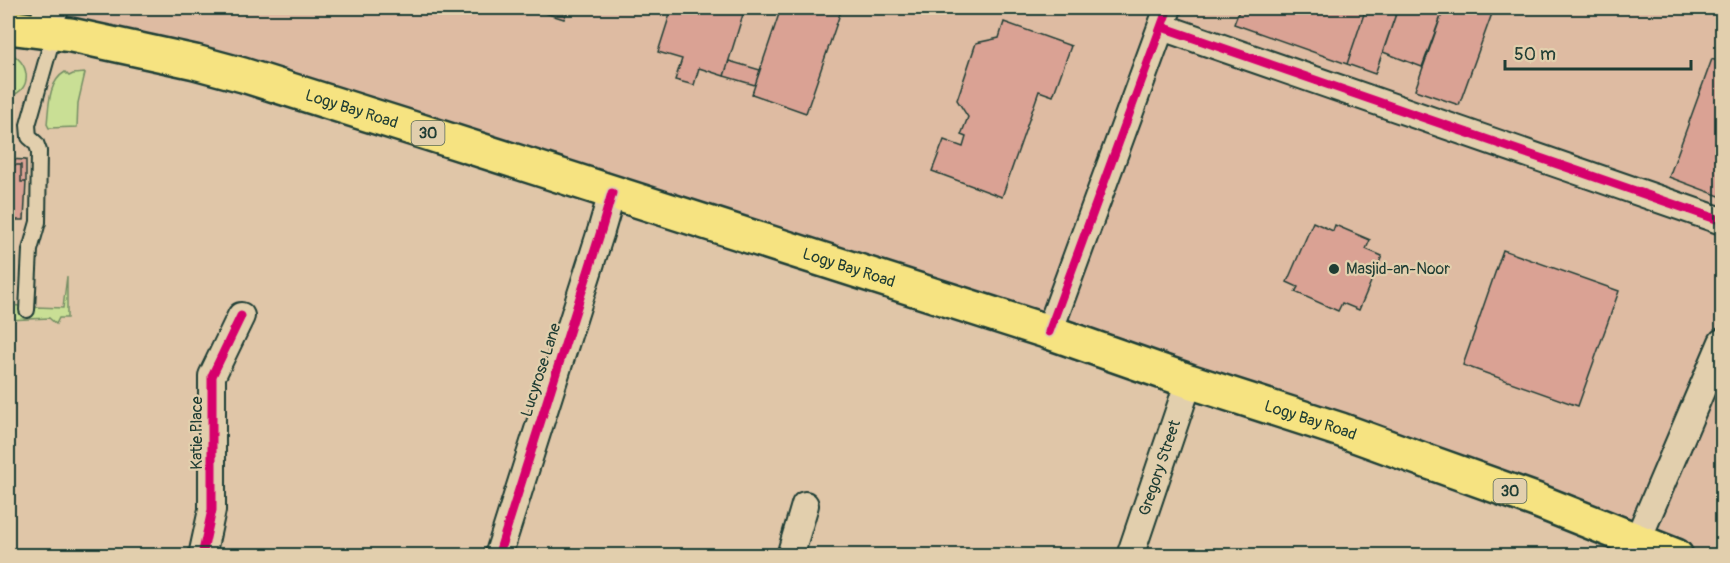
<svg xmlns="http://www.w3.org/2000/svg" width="1730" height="563" font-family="Pangolin,sans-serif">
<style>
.built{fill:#debba2}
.green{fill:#c9df95;stroke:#748e64;stroke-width:1.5}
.building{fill:#daa294;stroke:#1f3d34;stroke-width:1.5}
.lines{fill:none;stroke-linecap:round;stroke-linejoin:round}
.service-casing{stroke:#1f3d34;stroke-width:18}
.minor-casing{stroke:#1f3d34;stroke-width:30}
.tertiary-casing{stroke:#1f3d34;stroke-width:38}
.primary-casing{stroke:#1f3d34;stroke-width:38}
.service{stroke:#e2cfad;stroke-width:14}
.minor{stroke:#e2cfad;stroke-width:26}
.tertiary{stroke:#e2cfad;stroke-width:33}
.primary{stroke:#f6e381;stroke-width:33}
.cycleway-casing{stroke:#e2cfad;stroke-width:13}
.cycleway{stroke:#d6006c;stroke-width:9}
.poi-dot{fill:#1f3d34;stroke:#e2cfad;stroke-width:2}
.labels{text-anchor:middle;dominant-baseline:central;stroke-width:4.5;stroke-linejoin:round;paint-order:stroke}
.shield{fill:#e2cfad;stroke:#5a6958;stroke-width:1.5}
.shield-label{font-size:15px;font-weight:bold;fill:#1f3d34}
.street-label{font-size:16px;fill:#1f3d34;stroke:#e2cfad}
.poi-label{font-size:16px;fill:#1f3d34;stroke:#e2cfad;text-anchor:start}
</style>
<rect width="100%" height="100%" fill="#e0c6a8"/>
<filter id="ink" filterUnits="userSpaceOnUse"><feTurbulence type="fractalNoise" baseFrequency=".0167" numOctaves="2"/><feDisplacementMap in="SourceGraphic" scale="12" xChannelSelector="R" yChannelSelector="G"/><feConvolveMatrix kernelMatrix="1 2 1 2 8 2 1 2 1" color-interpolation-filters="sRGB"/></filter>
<g filter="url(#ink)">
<path class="built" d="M 51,8 L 1722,8 L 1722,555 L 1676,555 L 1538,501 L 71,35 Z"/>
<path class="green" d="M 8,53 C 29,59 35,91 9,96 L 8,96 Z
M 65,72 L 69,76 L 73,74 L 85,73 L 78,103 L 77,127 L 49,128 L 47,124 C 49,106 48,82 65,72 Z
M 67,276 L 67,318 L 59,318 L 56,324 L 49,318 L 8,320 L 8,305 L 20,306 L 20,310 L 35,310 L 36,307 L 63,308 Z"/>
<path class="building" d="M 529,8 L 568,8 L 564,19 Z
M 672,8 L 745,8 L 724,76 L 699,68 L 694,85 L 675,80 L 682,59 L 658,52 Z
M 781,8 L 842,8 L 806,113 L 752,94 Z
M 1240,8 L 1366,8 L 1347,64 L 1234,24 Z
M 1366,8 L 1398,8 L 1375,74 L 1347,64 Z
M 1398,8 L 1444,8 L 1422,67 L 1383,52 Z
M 1444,8 L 1494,8 L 1459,105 L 1415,90 Z
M 1004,22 L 1071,46 L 1053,96 L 1039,91 L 1002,197 L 932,171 L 944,140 L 963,147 L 966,137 L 961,135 L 968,117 L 957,100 L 976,43 L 999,38 Z
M 1712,59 L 1722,63 L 1722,197 L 1669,177 Z
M 729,61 L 760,70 L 755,85 L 724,76 Z
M 8,159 L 26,160 L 26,182 L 21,182 L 21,165 L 8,165 Z
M 8,165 L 21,165 L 21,182 L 26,182 L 24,220 L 14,220 L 13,239 L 8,238 Z
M 1313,222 L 1333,231 L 1335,225 L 1370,240 L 1366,249 L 1382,256 L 1359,310 L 1342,303 L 1338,311 L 1295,292 L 1298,287 L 1287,282 Z
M 1503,250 L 1619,291 L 1578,406 L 1463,365 Z"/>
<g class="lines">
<defs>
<path id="service" d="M 27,310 L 30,250 L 38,222 L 39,151 L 36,143 L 29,137 L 28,125 L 54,33"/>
<g id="minor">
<path d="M 1162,27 L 1722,221"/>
<path d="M 1049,332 L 1168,8"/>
<path d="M 1638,539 L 1722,342"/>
<path d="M 202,556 L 212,510 L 212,376 L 241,316"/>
<path d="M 498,556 L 601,231 L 612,193"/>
<path d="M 790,556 L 805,505"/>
<path id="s1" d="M 1130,556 L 1189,381"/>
</g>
<path id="tertiary" d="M 45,31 L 51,8"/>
<g id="primary">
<path id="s2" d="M 8,27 L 71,35 L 195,62 L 243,75 L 427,133 L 1049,332 L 1189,381 L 1341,430 L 1426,461 L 1538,501 L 1676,556"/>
</g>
</defs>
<use href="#service" class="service-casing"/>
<use href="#minor" class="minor-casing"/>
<use href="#tertiary" class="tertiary-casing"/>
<use href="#primary" class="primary-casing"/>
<use href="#service" class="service"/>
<use href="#minor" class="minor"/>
<use href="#tertiary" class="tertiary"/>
<use href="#primary" class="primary"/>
<defs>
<path id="cycleway" d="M 1162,27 L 1722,221
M 1049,332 L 1168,8
M 202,556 L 212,510 L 212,376 L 241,316
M 498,556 L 601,231 L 612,193"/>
</defs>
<use href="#cycleway" class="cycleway-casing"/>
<use href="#cycleway" class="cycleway"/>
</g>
</g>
<circle class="poi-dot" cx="1334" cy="269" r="6"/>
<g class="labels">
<g class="shield">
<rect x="411.5" y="121" width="33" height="24" rx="4.5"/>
<rect x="1493.5" y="479" width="33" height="24" rx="4.5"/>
</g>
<g class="shield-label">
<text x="428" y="133">30</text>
<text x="1510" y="491">30</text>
</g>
<g class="street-label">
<text stroke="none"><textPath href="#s2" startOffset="354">Logy Bay Road</textPath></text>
<text stroke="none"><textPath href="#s2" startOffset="876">Logy Bay Road</textPath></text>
<text transform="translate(541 370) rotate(-72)">Lucyrose Lane</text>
<text stroke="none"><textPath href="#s2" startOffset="1362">Logy Bay Road</textPath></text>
<text transform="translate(197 433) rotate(-90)">Katie Place</text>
<text stroke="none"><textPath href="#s1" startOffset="93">Gregory Street</textPath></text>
</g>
<g class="poi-label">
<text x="1346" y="269">Masjid-an-Noor</text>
</g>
</g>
<rect width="1730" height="563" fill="none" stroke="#e2cfad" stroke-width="30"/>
<rect x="15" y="15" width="1700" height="533" fill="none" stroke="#1f3d34" stroke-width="2" filter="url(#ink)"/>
<path d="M1505 60v9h186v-9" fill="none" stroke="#1f3d34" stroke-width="3"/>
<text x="1514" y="60" font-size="18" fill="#1f3d34" stroke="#e2cfad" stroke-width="4.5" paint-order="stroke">50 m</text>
</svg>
